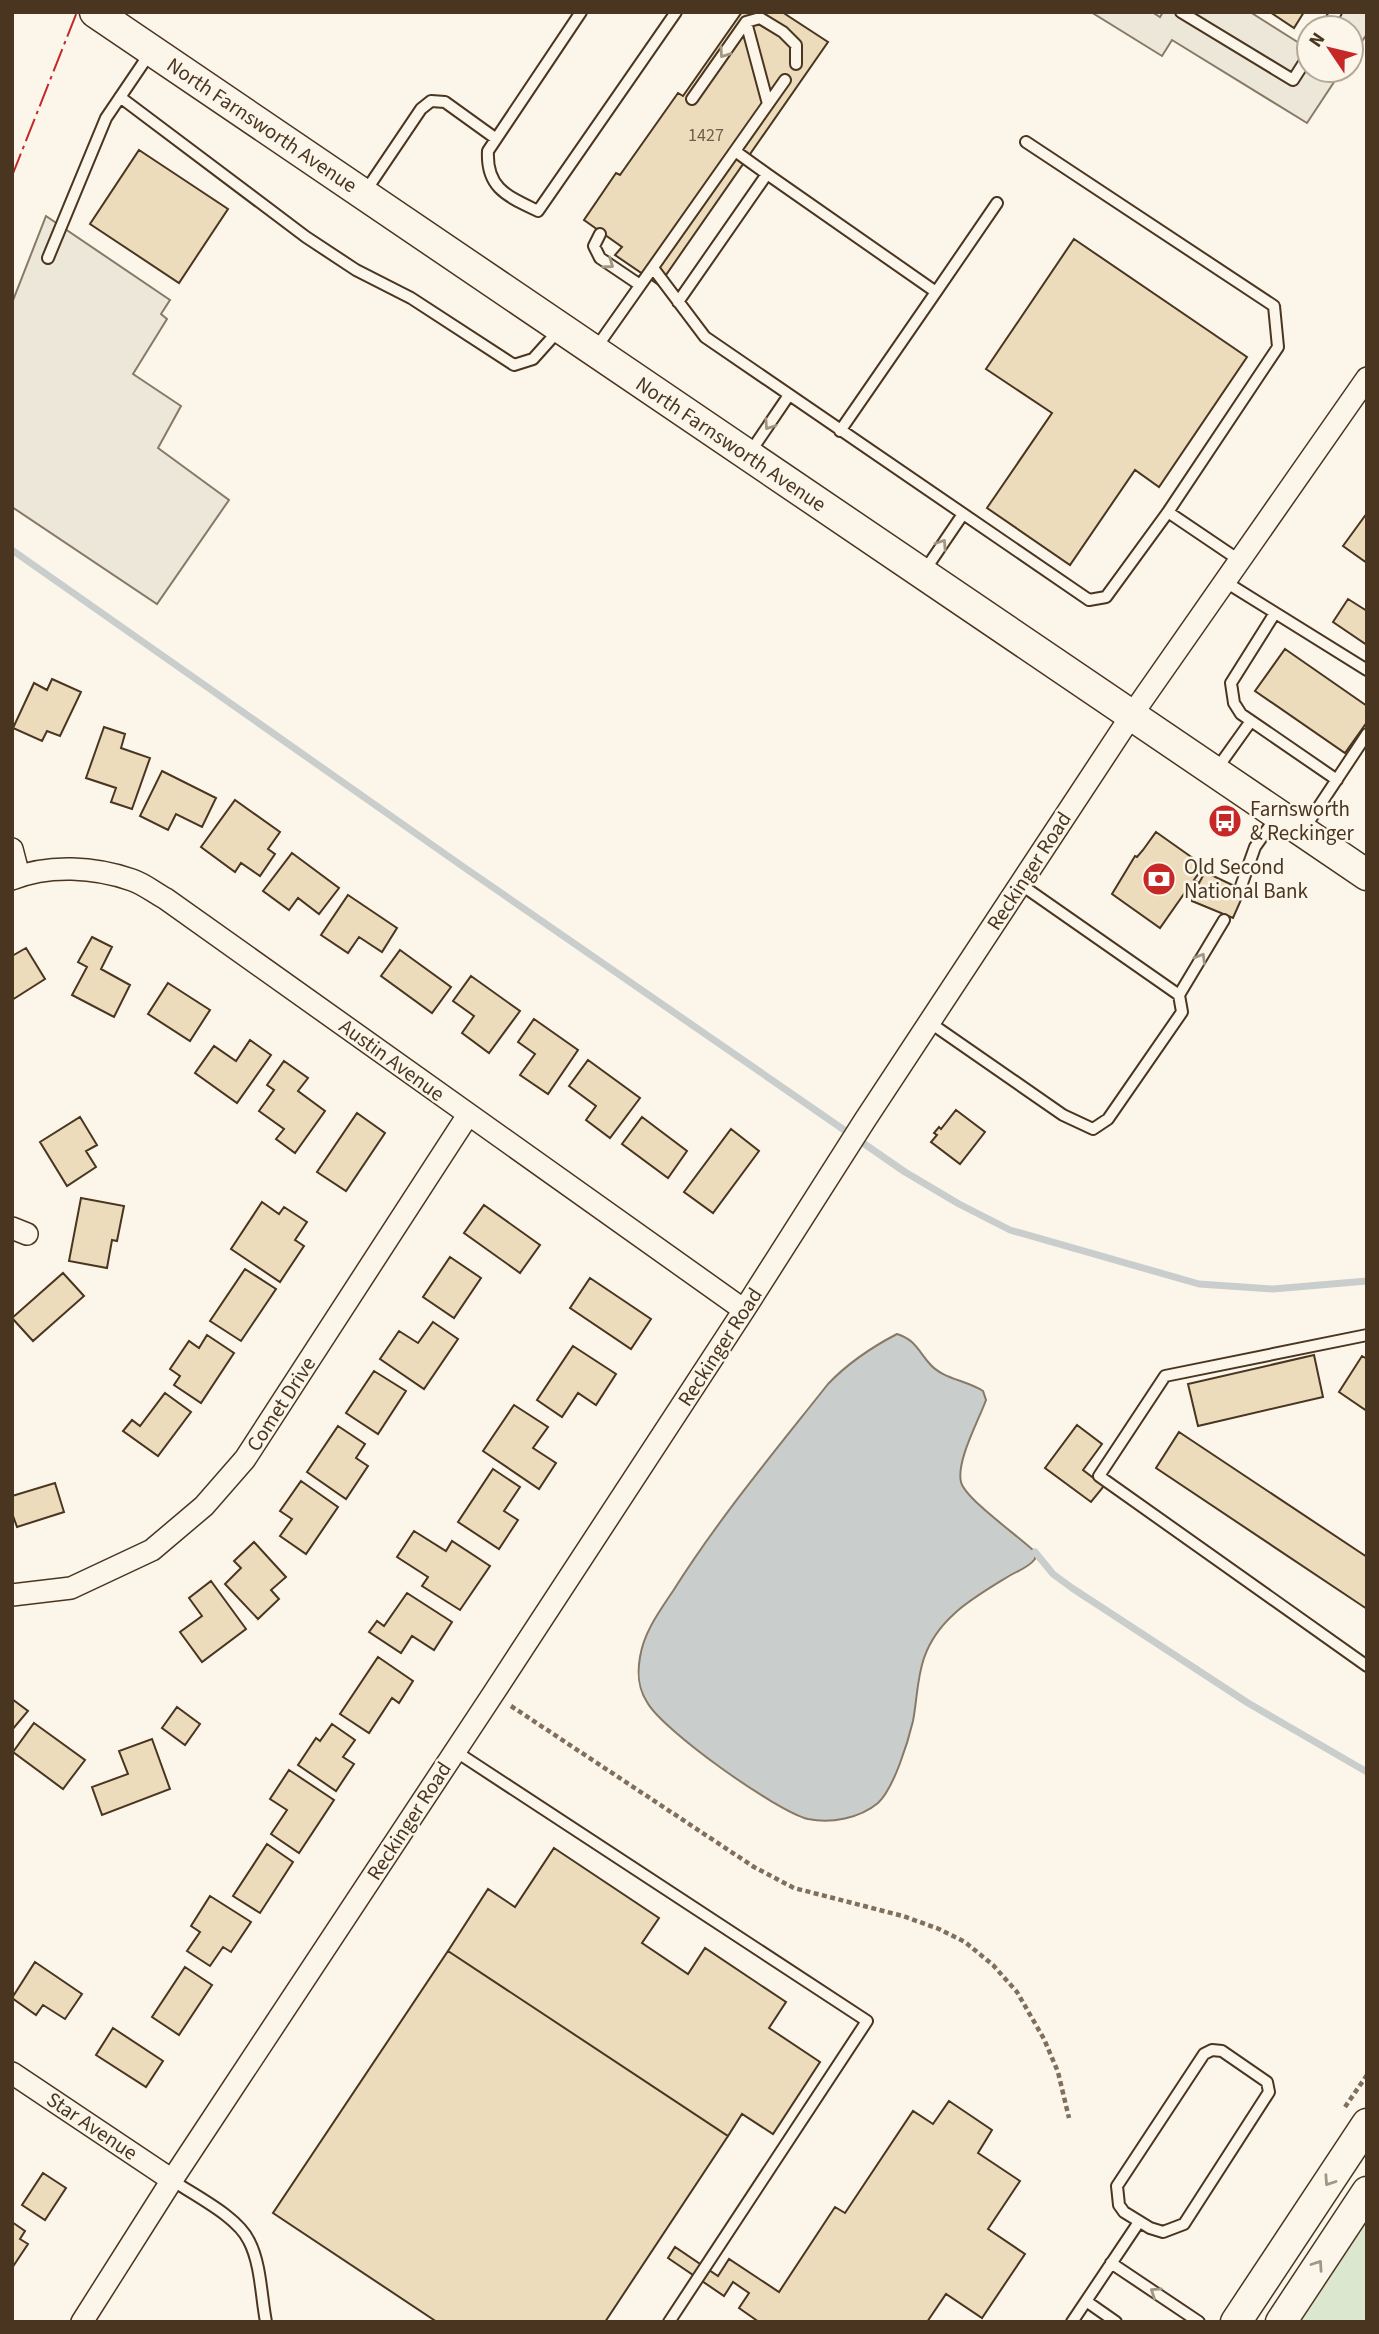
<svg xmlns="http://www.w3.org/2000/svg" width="1379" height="2334" font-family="'Source Sans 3',sans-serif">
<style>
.green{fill:#dce7d0;stroke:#887966;stroke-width:2}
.parking{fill:#ede7d9;stroke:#887966;stroke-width:2}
.water{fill:#c9cecd;stroke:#887966;stroke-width:2}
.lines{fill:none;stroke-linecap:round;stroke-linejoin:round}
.stream{stroke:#c9cecd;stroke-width:7}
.building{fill:#ecdcbc;stroke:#4a3520;stroke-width:2}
.lane-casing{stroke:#4a3520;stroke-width:14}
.street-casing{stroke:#4a3520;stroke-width:24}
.secondary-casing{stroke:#4a3520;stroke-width:33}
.path{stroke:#7f6f5c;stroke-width:4.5;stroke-dasharray:5 3.5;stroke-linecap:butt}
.lane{stroke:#fbf6e9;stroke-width:10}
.street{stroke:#fbf6e9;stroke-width:21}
.secondary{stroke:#fbf6e9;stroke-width:30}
.power{stroke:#c62828;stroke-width:2;stroke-dasharray:24 5 3.5 5;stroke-linecap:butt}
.oneway{stroke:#a29684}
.labels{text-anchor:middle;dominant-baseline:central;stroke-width:5;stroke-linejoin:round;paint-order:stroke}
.number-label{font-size:18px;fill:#725f47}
.street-label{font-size:21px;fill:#4a3520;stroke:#fbf6e9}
.poi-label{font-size:21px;fill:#4a3520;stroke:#fbf6e9;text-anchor:start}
</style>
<rect width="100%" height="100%" fill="#fbf6e9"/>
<path class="green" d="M 1367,2217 L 1367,2322 L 1296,2322 Z"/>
<path class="parking" d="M 1091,12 L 1152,12 L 1160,17 L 1163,12 L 1250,12 L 1307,48 L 1309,45 L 1309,70 L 1342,70 L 1307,123 L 1172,40 L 1162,56 Z
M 1329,12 L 1367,12 L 1367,34 L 1351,57 L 1351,28 L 1320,28 Z
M 46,216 L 170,300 L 161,314 L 167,319 L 133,374 L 181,406 L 158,448 L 229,500 L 157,604 L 12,507 L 12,303 Z"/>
<path class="water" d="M 897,1334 C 914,1339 918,1350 929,1363 C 942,1379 966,1380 983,1391 L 986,1400 C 979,1420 956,1461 961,1482 C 965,1499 1020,1537 1035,1552 L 1035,1559 C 1028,1568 1019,1570 1009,1576 C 975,1597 938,1617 924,1658 C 917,1678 917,1700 913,1721 C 908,1742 894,1788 878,1803 C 860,1818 831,1824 808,1819 C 776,1811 662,1730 647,1702 C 638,1688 637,1674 640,1657 C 644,1632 659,1612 673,1591 C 719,1518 775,1451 828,1384 C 848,1363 872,1347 897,1334 Z"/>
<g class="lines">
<path class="stream" d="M 12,550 L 465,868 L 905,1172 L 959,1204 L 1010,1230 L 1199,1284 L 1273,1289 L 1367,1281
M 1035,1552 L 1053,1574 L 1072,1588 L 1248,1703 L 1367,1772"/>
</g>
<path class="building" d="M 742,12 L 782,12 L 828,42 L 659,285 L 615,255 L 622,247 L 584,220 L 616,173 L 620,175 L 678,93 L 683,96 Z
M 1270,12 L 1304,12 L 1294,28 Z
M 139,150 L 228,209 L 179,283 L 90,224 Z
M 1074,239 L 1247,357 L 1159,487 L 1135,470 L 1070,565 L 987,508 L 1052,413 L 986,369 Z
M 1367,513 L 1367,563 L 1343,546 Z
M 1348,599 L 1367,611 L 1367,645 L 1333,622 Z
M 1285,649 L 1367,706 L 1367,722 L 1345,753 L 1255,691 Z
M 52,679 L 81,692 L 60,736 L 47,731 L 42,741 L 13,728 L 34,683 L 47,690 Z
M 104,727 L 125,734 L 121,748 L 150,758 L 132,809 L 111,802 L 116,788 L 86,778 Z
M 162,771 L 216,798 L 202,827 L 176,814 L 168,830 L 140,816 Z
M 235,800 L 280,832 L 268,849 L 275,854 L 260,876 L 241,863 L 235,872 L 201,847 Z
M 1156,832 L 1204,866 L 1194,880 L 1199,883 L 1205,872 L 1243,890 L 1244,893 L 1233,918 L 1192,901 L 1193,894 L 1186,891 L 1160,928 L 1112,894 L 1135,856 L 1137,857 L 1143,850 Z
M 292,853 L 339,888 L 319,914 L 298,898 L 289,910 L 263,891 Z
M 348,895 L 397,928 L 382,952 L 359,937 L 348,953 L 321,935 Z
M 92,937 L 112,947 L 101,969 L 130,985 L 114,1017 L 72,995 L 87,967 L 78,962 Z
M 26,948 L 45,979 L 12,1000 L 12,956 Z
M 400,950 L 451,987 L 432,1013 L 381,976 Z
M 471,976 L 520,1011 L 489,1053 L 462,1033 L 474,1016 L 453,1001 Z
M 168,983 L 210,1010 L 190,1041 L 148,1014 Z
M 534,1019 L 578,1050 L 548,1094 L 520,1075 L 535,1054 L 518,1042 Z
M 250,1040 L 271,1055 L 237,1103 L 195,1073 L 214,1046 L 236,1061 Z
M 588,1060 L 640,1098 L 610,1138 L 586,1120 L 596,1106 L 569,1086 Z
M 284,1061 L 308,1078 L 298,1091 L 325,1111 L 295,1153 L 276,1139 L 284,1129 L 259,1111 L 274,1090 L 267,1085 Z
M 956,1110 L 985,1132 L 960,1164 L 931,1142 L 937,1135 L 934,1133 L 939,1127 L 941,1129 Z
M 357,1113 L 385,1133 L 346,1191 L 317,1172 Z
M 80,1117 L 97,1145 L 86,1151 L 96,1167 L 67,1186 L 40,1142 Z
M 642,1117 L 687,1151 L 668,1178 L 622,1144 Z
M 731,1129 L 759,1151 L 713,1213 L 684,1192 Z
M 81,1198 L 124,1206 L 117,1241 L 112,1240 L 107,1268 L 69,1261 Z
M 262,1202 L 279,1214 L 284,1207 L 307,1222 L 295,1240 L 304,1246 L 280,1282 L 231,1249 Z
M 484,1205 L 540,1245 L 520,1273 L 464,1233 Z
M 450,1257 L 481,1278 L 454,1318 L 423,1297 Z
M 245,1269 L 276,1289 L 241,1341 L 210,1321 Z
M 63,1273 L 84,1296 L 33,1341 L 12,1318 Z
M 590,1278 L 651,1319 L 631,1349 L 570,1308 Z
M 433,1322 L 458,1339 L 424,1389 L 380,1359 L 399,1331 L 418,1343 Z
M 207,1335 L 234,1353 L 201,1403 L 174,1385 L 180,1376 L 170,1369 L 189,1341 L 199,1348 Z
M 573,1346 L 616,1374 L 596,1405 L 578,1393 L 562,1417 L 537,1400 Z
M 1314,1355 L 1323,1397 L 1198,1426 L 1188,1384 Z
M 1362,1356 L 1367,1359 L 1367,1411 L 1339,1392 Z
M 374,1371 L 406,1391 L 378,1434 L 346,1413 Z
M 165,1393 L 191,1412 L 158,1456 L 123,1431 L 132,1420 L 140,1426 Z
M 514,1405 L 548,1427 L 533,1448 L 556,1463 L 539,1489 L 483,1451 Z
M 1077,1425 L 1102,1444 L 1083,1470 L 1104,1486 L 1091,1502 L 1045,1468 Z
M 338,1426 L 365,1444 L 356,1458 L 368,1466 L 346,1499 L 307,1472 Z
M 1179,1432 L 1367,1557 L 1367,1609 L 1156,1468 Z
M 493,1469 L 520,1487 L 504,1511 L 518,1520 L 499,1549 L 458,1522 Z
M 301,1481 L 338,1507 L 306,1554 L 280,1536 L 292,1519 L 280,1511 Z
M 55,1483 L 64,1512 L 17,1527 L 12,1513 L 12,1496 Z
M 414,1531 L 446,1551 L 452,1541 L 490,1566 L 460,1610 L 422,1586 L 428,1577 L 397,1557 Z
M 254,1542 L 286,1577 L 271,1590 L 279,1599 L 258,1619 L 225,1584 L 241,1568 L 234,1561 Z
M 211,1581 L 246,1629 L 202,1662 L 180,1632 L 202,1616 L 189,1598 Z
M 407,1593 L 452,1622 L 434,1650 L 412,1636 L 401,1653 L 369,1632 L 377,1621 L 384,1626 Z
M 378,1657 L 413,1681 L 399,1703 L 392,1698 L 369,1733 L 340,1714 Z
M 12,1699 L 28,1711 L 12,1730 Z
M 177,1707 L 200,1724 L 185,1745 L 162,1728 Z
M 34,1723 L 85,1760 L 63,1789 L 13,1752 Z
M 332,1724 L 355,1740 L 343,1757 L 354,1764 L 336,1791 L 298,1765 L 316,1738 L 320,1741 Z
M 152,1739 L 170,1789 L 102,1815 L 92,1787 L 128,1774 L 119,1751 Z
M 289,1770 L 334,1800 L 299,1853 L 271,1834 L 287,1810 L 270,1799 Z
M 267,1844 L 293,1862 L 260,1913 L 233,1896 Z
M 554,1848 L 659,1918 L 642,1943 L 688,1974 L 705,1948 L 786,2002 L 769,2028 L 820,2062 L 773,2134 L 742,2114 L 728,2136 L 448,1951 L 488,1889 L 515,1907 Z
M 210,1896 L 251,1922 L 231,1952 L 223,1947 L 210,1966 L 187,1951 L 200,1932 L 191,1926 Z
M 448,1951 L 728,2136 L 605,2322 L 437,2322 L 273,2213 Z
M 35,1962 L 82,1994 L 65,2019 L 43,2005 L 36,2015 L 12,1998 Z
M 185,1967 L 212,1985 L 179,2035 L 152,2017 Z
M 113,2028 L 163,2061 L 146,2087 L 96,2055 Z
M 949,2101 L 992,2130 L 978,2153 L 1020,2181 L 988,2229 L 1025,2254 L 982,2318 L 946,2294 L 927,2322 L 759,2322 L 739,2308 L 749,2293 L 733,2282 L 724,2296 L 668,2258 L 675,2247 L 718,2276 L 729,2259 L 779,2292 L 835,2207 L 845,2213 L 913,2111 L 933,2124 Z
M 43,2173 L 66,2188 L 45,2220 L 22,2205 Z
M 12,2222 L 25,2231 L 20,2239 L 28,2244 L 12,2268 Z"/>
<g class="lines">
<defs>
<path id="lane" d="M 581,12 L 488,151 C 486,188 507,196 538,211 L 676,12
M 1181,12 L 1293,80 L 1309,55
M 746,22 L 768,104
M 1326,28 L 1336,12
M 120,97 L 306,237 L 356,270 L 411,298 L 514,365 L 533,359 L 559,330
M 692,99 L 746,22 L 760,18 L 783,32 L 796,45 L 796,64
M 1026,142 L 1274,306 L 1278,347 L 1168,512 L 1239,560
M 735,151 L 767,174
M 365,192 L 421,109 L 431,101 L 445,102 L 495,138
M 600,234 L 594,246 L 600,258 L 640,285
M 48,258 L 106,118 L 150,53
M 653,268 L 705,337 L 1089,600 L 1106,597 L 1168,512
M 678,302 L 767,174 L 936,292 L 997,203
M 596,348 L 785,80
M 840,431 L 936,292
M 749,454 L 789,395
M 923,573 L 963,514
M 1224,581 L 1367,670
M 1275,613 L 1231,683 L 1234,703 L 1241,714 L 1337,780
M 1216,770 L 1251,721
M 1304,829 L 1367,734
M 1240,889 L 1255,847 L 1276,817
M 1179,995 L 1224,920
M 929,1022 L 1063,1115 L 1093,1129 L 1108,1119 L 1182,1012 L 1179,995 L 1020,884
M 1367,1335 L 1165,1376 L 1099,1476 L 1367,1666
M 455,1751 L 867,2021 L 669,2322
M 1212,2050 L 1222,2051 L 1267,2082 L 1269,2092 L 1184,2224 L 1163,2232 L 1150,2228 L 1124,2212 L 1119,2205 L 1117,2186 L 1204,2054 Z
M 172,2180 C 195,2196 237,2216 249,2241 C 261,2264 261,2296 266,2322
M 1111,2263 L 1199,2322
M 1086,2301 L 1116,2322
M 1072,2322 L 1139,2222"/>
<path id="street" d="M 12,849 L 19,876
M 12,879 C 49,864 95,867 132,880 C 144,884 155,893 166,899 L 744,1310
M 12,1228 L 27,1234
M 12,1595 L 71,1588 L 152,1550 L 204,1506 L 245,1459 L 468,1115
M 12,2073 L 172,2180
M 82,2322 L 172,2180 L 493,1694 L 744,1310 L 865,1120 L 1131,716 L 1367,378"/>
<path id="secondary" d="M 95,12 L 1367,875
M 1236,2322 L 1367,2124
M 1281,2322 L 1367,2192"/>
</defs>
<use href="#lane" class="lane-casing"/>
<use href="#street" class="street-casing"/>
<use href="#secondary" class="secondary-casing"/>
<path class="path" d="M 511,1706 L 754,1867 L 794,1888 L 903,1916 L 939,1929 L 965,1942 L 993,1965 L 1017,1992 L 1044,2039 L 1058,2072 L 1069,2118
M 1345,2107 L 1367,2075"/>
<use href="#lane" class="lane"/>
<use href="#street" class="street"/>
<use href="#secondary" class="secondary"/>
<path class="power" d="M 12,176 L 77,12"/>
</g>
<defs><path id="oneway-chevron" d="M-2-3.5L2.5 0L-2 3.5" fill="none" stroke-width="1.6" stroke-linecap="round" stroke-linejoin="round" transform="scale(1.75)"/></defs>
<g class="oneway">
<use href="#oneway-chevron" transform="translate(724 53) rotate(125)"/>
<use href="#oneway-chevron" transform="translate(609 264) rotate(35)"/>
<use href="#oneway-chevron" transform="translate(769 425) rotate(124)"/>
<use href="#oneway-chevron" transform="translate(942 544) rotate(-56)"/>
<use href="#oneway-chevron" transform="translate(1201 958) rotate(-59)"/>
<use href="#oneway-chevron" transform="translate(1329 2181) rotate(124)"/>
<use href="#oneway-chevron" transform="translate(1318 2265) rotate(-56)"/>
<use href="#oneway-chevron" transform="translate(1155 2292) rotate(-146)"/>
</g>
<defs>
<symbol id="bus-disc" viewBox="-11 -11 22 22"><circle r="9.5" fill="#c62828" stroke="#fbf6e9"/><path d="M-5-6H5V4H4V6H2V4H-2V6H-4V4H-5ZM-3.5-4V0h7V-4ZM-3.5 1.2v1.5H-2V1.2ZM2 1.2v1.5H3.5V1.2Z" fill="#fff"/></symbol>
<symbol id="bank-disc" viewBox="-11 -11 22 22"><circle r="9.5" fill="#c62828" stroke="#fbf6e9"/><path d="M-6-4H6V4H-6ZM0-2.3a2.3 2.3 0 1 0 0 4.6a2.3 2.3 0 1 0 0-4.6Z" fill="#fff"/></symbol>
</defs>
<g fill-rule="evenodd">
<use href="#bus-disc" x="1206" y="802" width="38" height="38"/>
<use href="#bank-disc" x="1140" y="860" width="38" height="38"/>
</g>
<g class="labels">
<g class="number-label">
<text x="706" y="135">1427</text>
</g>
<g class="street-label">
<text transform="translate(262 125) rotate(34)">North Farnsworth Avenue</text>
<text transform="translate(731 444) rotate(34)">North Farnsworth Avenue</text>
<text transform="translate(1029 871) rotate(-57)">Reckinger Road</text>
<text transform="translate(392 1060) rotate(36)">Austin Avenue</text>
<text transform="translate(720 1347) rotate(-57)">Reckinger Road</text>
<text transform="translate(281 1404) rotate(-57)">Comet Drive</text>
<text transform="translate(409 1821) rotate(-57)">Reckinger Road</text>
<text transform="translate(92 2126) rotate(34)">Star Avenue</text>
</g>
<g class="poi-label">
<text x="1250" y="809">Farnsworth<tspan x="1250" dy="24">&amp; Reckinger</tspan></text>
<text x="1184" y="867">Old Second<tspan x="1184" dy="24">National Bank</tspan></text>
</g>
</g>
<rect width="1379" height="2334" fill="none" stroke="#4a3520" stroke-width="28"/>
<g transform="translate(1330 49) rotate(305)"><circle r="33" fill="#fbf6e9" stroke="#b4a999" stroke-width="2"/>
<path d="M0-5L12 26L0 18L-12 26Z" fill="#c62828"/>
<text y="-10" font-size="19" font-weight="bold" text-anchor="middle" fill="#4a3520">N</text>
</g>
</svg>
